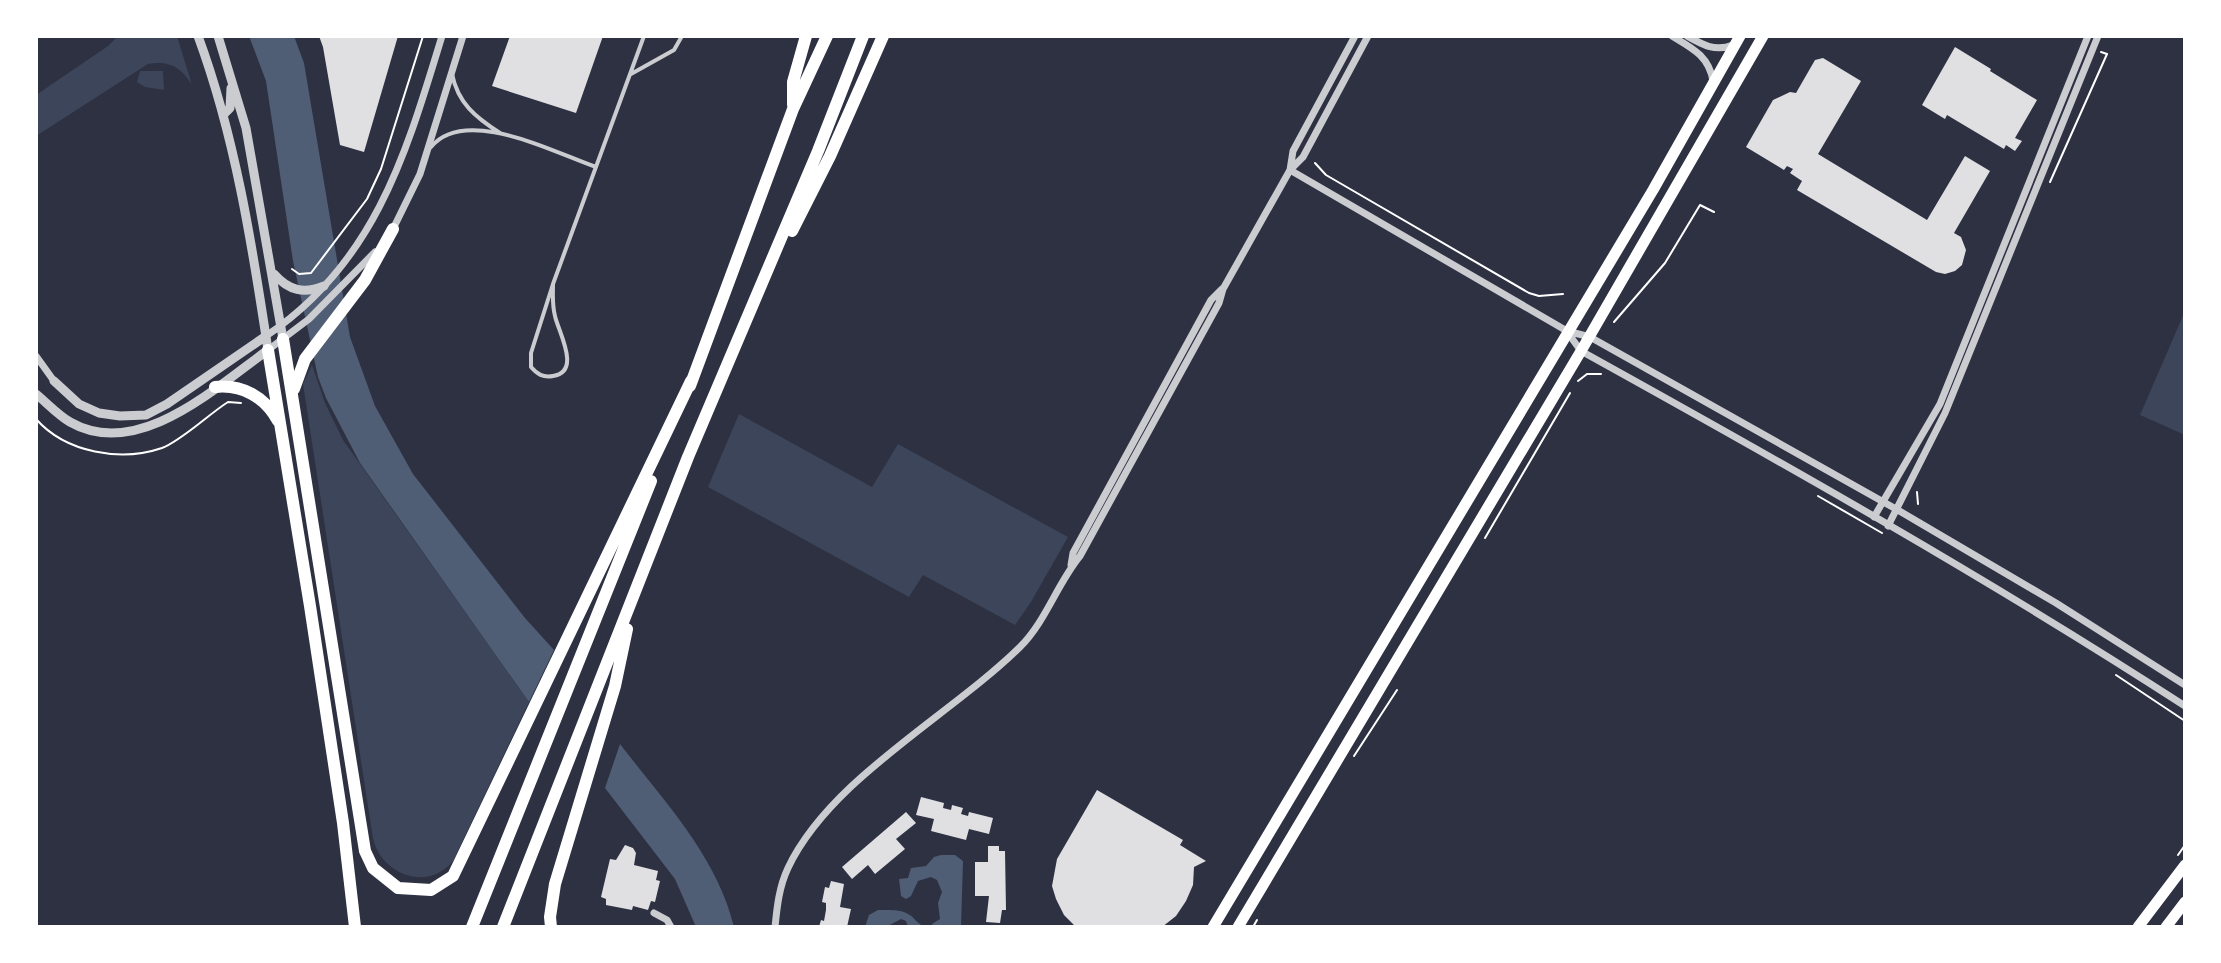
<svg xmlns="http://www.w3.org/2000/svg" width="2221" height="963" font-family="'Fira Sans',sans-serif">
<style>
.green{fill:#3c4559}
.water{fill:#4f5d75}
.building{fill:#e0e0e3}
.lines{fill:none;stroke-linecap:round;stroke-linejoin:round}
.path{stroke:#fff;stroke-width:2}
.service{stroke:#caccd0;stroke-width:4}
.minor{stroke:#caccd0;stroke-width:7}
.tertiary{stroke:#caccd0;stroke-width:9}
.primary{stroke:#fff;stroke-width:11}
.motorway{stroke:#fff;stroke-width:12}
</style>
<rect width="100%" height="100%" fill="#2d3142"/>
<path class="green" d="M 118,36 L 177,36 L 192,85 C 182,67 168,60 148,64 L 36,136 L 36,95 L 108,46 Z
M 140,71 L 163,71 L 164,90 L 145,87 L 137,82 Z
M 2185,311 L 2185,435 L 2140,415 Z
M 312,365 L 325,403 L 343,440 L 529,702 L 453,861 C 428,892 382,875 373,839 L 303,384 Z
M 739,414 L 872,487 L 898,444 L 1068,537 L 1031,602 L 1015,625 L 923,575 L 909,597 L 708,487 Z"/>
<path class="water" d="M 249,36 L 294,36 L 304,63 L 350,337 L 375,406 L 413,474 L 525,618 L 554,650 L 529,702 L 360,463 L 326,398 L 318,377 L 293,261 L 266,81 Z
M 620,744 C 663,800 717,856 734,927 L 696,927 L 675,879 L 605,788 Z
M 941,855 L 955,855 L 963,861 L 961,927 L 933,927 L 932,924 L 940,919 L 938,903 L 942,892 L 937,880 L 931,877 L 918,881 L 911,896 L 906,899 L 901,896 L 899,879 L 908,878 L 911,868 L 926,866 L 934,857 Z
M 878,910 C 886,910 902,909 908,914 C 916,918 916,924 926,927 L 908,927 L 906,921 L 901,919 L 886,927 L 865,927 L 869,915 Z"/>
<path class="building" d="M 319,36 L 398,36 L 364,152 L 340,145 L 323,47 Z
M 510,36 L 603,36 L 576,113 L 492,86 Z
M 1955,47 L 1991,69 L 1990,71 L 2037,100 L 2015,138 L 2022,141 L 2015,151 L 2006,145 L 2004,149 L 1947,115 L 1945,119 L 1922,105 Z
M 1823,58 L 1861,81 L 1818,154 L 1927,220 L 1965,156 L 1990,171 L 1954,233 L 1961,237 L 1966,250 L 1962,265 L 1955,271 L 1945,274 L 1936,272 L 1797,190 L 1802,181 L 1790,173 L 1793,169 L 1787,166 L 1784,170 L 1746,147 L 1773,100 L 1790,92 L 1796,93 L 1815,60 Z
M 1097,790 L 1183,840 L 1180,845 L 1206,861 L 1194,867 L 1193,885 L 1186,901 L 1176,916 L 1162,927 L 1076,927 L 1064,915 L 1056,899 L 1052,886 L 1057,859 Z
M 921,797 L 944,803 L 943,808 L 951,810 L 952,805 L 963,808 L 961,814 L 968,816 L 969,812 L 993,818 L 989,834 L 969,829 L 966,840 L 931,831 L 934,819 L 916,815 Z
M 906,812 L 916,823 L 896,839 L 905,849 L 875,874 L 868,865 L 852,879 L 842,867 Z
M 625,845 L 633,848 L 636,853 L 634,865 L 658,871 L 656,880 L 660,881 L 655,902 L 651,901 L 648,910 L 633,906 L 632,910 L 606,905 L 606,899 L 601,897 L 610,859 L 616,860 Z
M 988,846 L 999,846 L 999,851 L 1005,851 L 1006,910 L 1002,910 L 1000,923 L 986,922 L 989,896 L 975,896 L 975,862 L 988,862 Z
M 831,881 L 844,884 L 840,907 L 851,909 L 847,927 L 819,927 L 821,920 L 824,921 L 826,910 L 826,903 L 822,902 L 825,887 L 829,888 Z"/>
<g class="lines">
<path class="path" d="M 1315,163 L 1326,175 L 1529,293 L 1539,296 L 1563,294
M 2050,182 L 2107,54 L 2101,52
M 292,269 L 299,274 L 311,273 L 367,199 L 381,169 L 423,36
M 1614,322 L 1665,263 L 1700,205 L 1714,212
M 1578,381 L 1587,374 L 1601,374
M 36,419 C 66,453 121,462 162,448 C 181,441 209,414 228,402 L 241,403
M 1917,492 L 1918,504
M 1818,496 L 1882,533
M 1485,538 L 1570,393
M 2116,675 L 2185,721
M 1354,756 L 1397,690
M 2178,855 L 2185,845
M 1253,927 L 1257,920"/>
<path class="service" d="M 452,74 C 458,103 475,117 500,133
M 631,74 L 674,50 L 682,36
M 431,147 C 465,105 555,153 596,167
M 553,284 C 553,295 552,305 555,316 C 558,331 582,372 553,376 C 543,378 537,374 531,367 L 531,353 L 553,284 L 644,36"/>
<path class="minor" d="M 1672,36 C 1692,48 1709,56 1713,81
M 1687,36 C 1703,45 1715,52 1733,45
M 1290,170 L 1567,331 L 1590,337 L 1896,509 L 2056,603 L 2185,685
M 1290,170 L 1293,151 L 1355,36
M 393,229 L 420,174 L 463,36
M 1568,333 L 1581,351 C 1785,464 1989,579 2185,706
M 266,336 C 375,263 406,154 442,36
M 268,350 L 309,319 L 375,252
M 36,356 L 54,381
M 1874,517 L 1940,404 L 2088,36
M 1888,526 L 1945,413 L 2098,36
M 1071,565 L 1073,553 L 1211,300 L 1222,289
M 654,913 L 667,920 L 671,927
M 775,927 C 777,907 779,887 788,868 C 830,779 950,716 1020,647 C 1046,621 1057,584 1080,556 L 1219,303 L 1223,289 L 1290,170 L 1303,157 L 1368,36"/>
<path class="tertiary" d="M 218,36 L 246,128 L 283,339
M 224,114 L 230,108 L 231,88
M 274,274 C 289,291 304,294 324,286
M 54,381 L 79,404 L 99,413 L 120,416 L 146,415 L 167,404 L 266,336
M 36,394 C 47,403 58,415 70,422 C 138,461 216,387 268,350 C 252,244 235,136 198,36"/>
<path class="primary" d="M 1213,927 L 1653,190 L 1740,36
M 1238,927 L 1581,351 L 1763,36
M 2138,927 L 2185,865
M 2166,927 L 2185,902"/>
<path class="motorway" d="M 793,105 L 793,82 L 806,36
M 792,231 L 830,156 L 883,36
M 283,339 L 365,851 L 373,868 L 398,888 L 431,890 L 453,876 L 691,381
M 268,350 L 310,606 L 343,823 L 355,927
M 690,386 L 793,109 L 827,36
M 215,387 C 242,384 265,397 278,421
M 294,389 L 305,359 L 365,280 L 393,229
M 472,927 L 651,481
M 503,927 L 688,457 L 818,151 L 863,36
M 551,927 L 550,917 L 555,884 L 615,686 L 627,629"/>
</g>
<rect width="2221" height="963" fill="none" stroke="#ffffff" stroke-width="76"/>
</svg>
